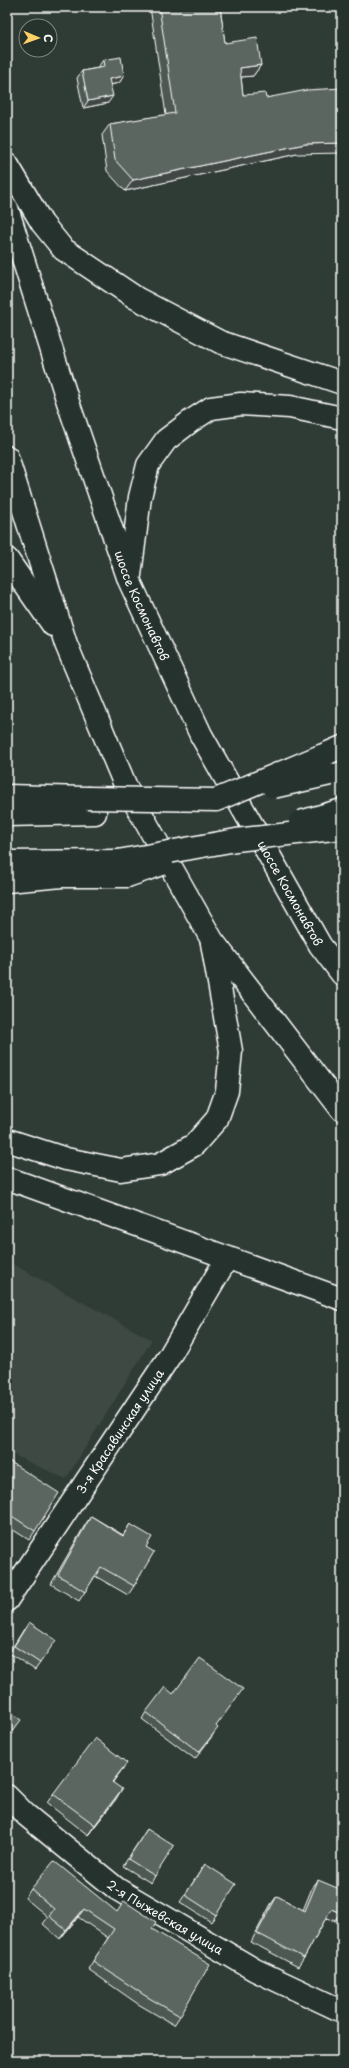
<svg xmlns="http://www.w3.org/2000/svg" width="349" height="2068" font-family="'Playpen Sans',sans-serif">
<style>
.built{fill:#3c4842}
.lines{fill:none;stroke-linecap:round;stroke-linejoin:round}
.minor-casing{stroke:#fff;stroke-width:25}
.primary-casing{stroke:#fff;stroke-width:25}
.trunk-casing{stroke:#fff;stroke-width:25}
.minor{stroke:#26332d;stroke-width:22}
.primary{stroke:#26332d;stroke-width:22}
.trunk{stroke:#26332d;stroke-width:22}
.trunk-bridge-casing{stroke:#fff;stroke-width:25;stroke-linecap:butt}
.trunk-bridge{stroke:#26332d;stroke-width:22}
.wall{fill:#4e5853;stroke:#fff}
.shaded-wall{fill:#404744;stroke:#fff}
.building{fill:#5b6661;stroke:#fff}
.labels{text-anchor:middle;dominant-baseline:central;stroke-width:3;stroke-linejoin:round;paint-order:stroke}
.street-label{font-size:12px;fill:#fff;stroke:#26332d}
</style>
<rect width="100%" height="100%" fill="#2f3b35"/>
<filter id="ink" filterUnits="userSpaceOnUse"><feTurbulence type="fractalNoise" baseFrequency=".025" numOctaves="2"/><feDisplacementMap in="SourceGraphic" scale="8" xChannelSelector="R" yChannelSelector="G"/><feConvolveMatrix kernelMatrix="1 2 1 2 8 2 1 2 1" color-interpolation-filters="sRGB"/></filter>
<g filter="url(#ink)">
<path class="built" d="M 7,1261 L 152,1340 L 66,1479 L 7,1452 Z"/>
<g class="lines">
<defs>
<g id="minor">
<path id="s1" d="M 7,1600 L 169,1357 L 227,1258"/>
<path id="s2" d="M 7,1796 L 26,1815 L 117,1889 L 255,1970 L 342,2011"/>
</g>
<g id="primary">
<path d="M 7,164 L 42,223 L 63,249 L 136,298 L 220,342 L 342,383"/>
<path id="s3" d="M 7,208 L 68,402 L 129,580 L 201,735 L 320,945 L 342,974"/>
<path d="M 7,457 L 66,644 L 126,787 L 212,940 L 342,1110"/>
<path d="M 7,559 L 53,625"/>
<path d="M 130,575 L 140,497 L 148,465 L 166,440 L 191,421 L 211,408 L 241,404 L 290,407 L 342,418"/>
<path d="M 321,756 L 342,747"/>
<path d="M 7,796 L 87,798"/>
<path d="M 7,881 L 62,876 L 127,876"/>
<path d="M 7,1140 L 66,1159 L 121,1170 L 160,1164 L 194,1145 L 217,1119 L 227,1091 L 231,1051 L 212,943"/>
<path d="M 7,1178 L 342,1299"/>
</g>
<path id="trunk" d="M 7,815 L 95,813
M 7,862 L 118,861"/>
</defs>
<use href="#minor" class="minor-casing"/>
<use href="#primary" class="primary-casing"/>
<use href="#trunk" class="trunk-casing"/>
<use href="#minor" class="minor"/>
<use href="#primary" class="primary"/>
<use href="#trunk" class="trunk"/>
<defs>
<path id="trunk-bridge" d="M 273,787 L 330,774
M 87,798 L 216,800 L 321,756
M 300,822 L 342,810
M 118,861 L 236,840 L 342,828
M 127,876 L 162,864"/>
</defs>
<use href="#trunk-bridge" class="trunk-bridge-casing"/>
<use href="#trunk-bridge" class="trunk-bridge"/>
</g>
<path class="wall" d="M 150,7 L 220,7 L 225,43 L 261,65 L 253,76 L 241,77 L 243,95 L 266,98 L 297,154 L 125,191 L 107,171 L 102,135 L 110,124 L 166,115 Z
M 103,60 L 124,76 L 119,83 L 110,85 L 108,103 L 83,108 L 77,78 L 82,71 L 98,68 L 98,67 Z
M 7,1464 L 35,1531 L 29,1540 L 7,1526 Z
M 91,1516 L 123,1535 L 130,1524 L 146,1547 L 134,1586 L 128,1595 L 95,1576 L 79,1601 L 51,1584 L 85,1525 Z
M 24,1629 L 40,1663 L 35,1670 L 9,1653 Z
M 173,1694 L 216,1726 L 213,1735 L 195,1759 L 142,1719 L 146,1712 Z
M 127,1763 L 113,1782 L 116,1799 L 88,1835 L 47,1803 L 53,1794 Z
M 147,1829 L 155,1876 L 151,1883 L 123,1866 Z
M 205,1864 L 216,1915 L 211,1922 L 180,1902 Z
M 318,1880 L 341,1913 L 335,1921 L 326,1918 L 304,1958 L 298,1967 L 251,1942 L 271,1904 L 277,1896 L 303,1910 L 312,1888 Z
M 31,1889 L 116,1912 L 152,1929 L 180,2016 L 174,2025 L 138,2004 L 88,1969 L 108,1938 L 78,1917 L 60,1939 L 43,1924 L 48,1917 L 25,1898 Z"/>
<path class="shaded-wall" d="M 261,65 L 253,76 L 232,78 L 240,68 Z
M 124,76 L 119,83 L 105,86 L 109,79 Z
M 113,96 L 108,103 L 83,108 L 88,101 Z
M 342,143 L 342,153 L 297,154 L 125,191 L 133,180 L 305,144 Z
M 122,1789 L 116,1799 L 88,1835 L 95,1825 Z
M 84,1909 L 78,1917 L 60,1939 L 66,1930 Z
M 331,1909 L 341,1913 L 335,1921 L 325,1917 Z"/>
<path class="building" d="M 159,7 L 220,7 L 225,43 L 257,38 L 261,65 L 240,68 L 243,95 L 265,93 L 266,98 L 307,90 L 342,88 L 342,143 L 305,144 L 133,180 L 115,160 L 110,124 L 175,113 Z
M 121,57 L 124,76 L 109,79 L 113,96 L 88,101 L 82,71 L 104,67 L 103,60 Z
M 9,1461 L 59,1493 L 35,1531 L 7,1513 L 7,1464 Z
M 91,1516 L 123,1536 L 130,1524 L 152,1537 L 146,1547 L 154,1552 L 134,1586 L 101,1567 L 85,1592 L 58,1575 Z
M 29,1622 L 56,1640 L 40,1663 L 14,1646 Z
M 200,1658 L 243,1689 L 216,1726 L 218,1728 L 199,1752 L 146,1712 L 165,1687 L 173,1694 Z
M 7,1710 L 21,1720 L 7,1738 Z
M 95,1738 L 127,1763 L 112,1782 L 122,1789 L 95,1825 L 53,1794 Z
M 147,1829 L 174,1846 L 155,1876 L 128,1859 Z
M 54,1861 L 117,1912 L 124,1901 L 156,1922 L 152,1929 L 210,1964 L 180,2016 L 144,1995 L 93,1961 L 114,1929 L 84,1909 L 66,1930 L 49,1916 L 54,1909 L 31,1889 Z
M 205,1864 L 236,1884 L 216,1915 L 185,1895 Z
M 318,1880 L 342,1890 L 342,1911 L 341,1913 L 331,1909 L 304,1958 L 257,1933 L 277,1896 L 305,1911 Z"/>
</g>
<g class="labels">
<g class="street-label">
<text stroke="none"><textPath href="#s3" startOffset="420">шоссе Космонавтов</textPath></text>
<text stroke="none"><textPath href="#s3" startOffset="744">шоссе Космонавтов</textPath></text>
<text stroke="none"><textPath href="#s1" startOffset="203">3-я Красавинская улица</textPath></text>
<text stroke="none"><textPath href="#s2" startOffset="200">2-я Пыжевская улица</textPath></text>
</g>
</g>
<rect width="349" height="2068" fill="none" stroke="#26332d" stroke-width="24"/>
<rect x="12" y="12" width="325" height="2044" fill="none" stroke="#fff" stroke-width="1.5" filter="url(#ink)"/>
<g transform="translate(38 38) rotate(92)"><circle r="19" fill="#26332d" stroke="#7d8581"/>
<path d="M0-3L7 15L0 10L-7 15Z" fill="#ffd166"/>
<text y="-6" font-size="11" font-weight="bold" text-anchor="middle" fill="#ffffff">С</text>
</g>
</svg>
